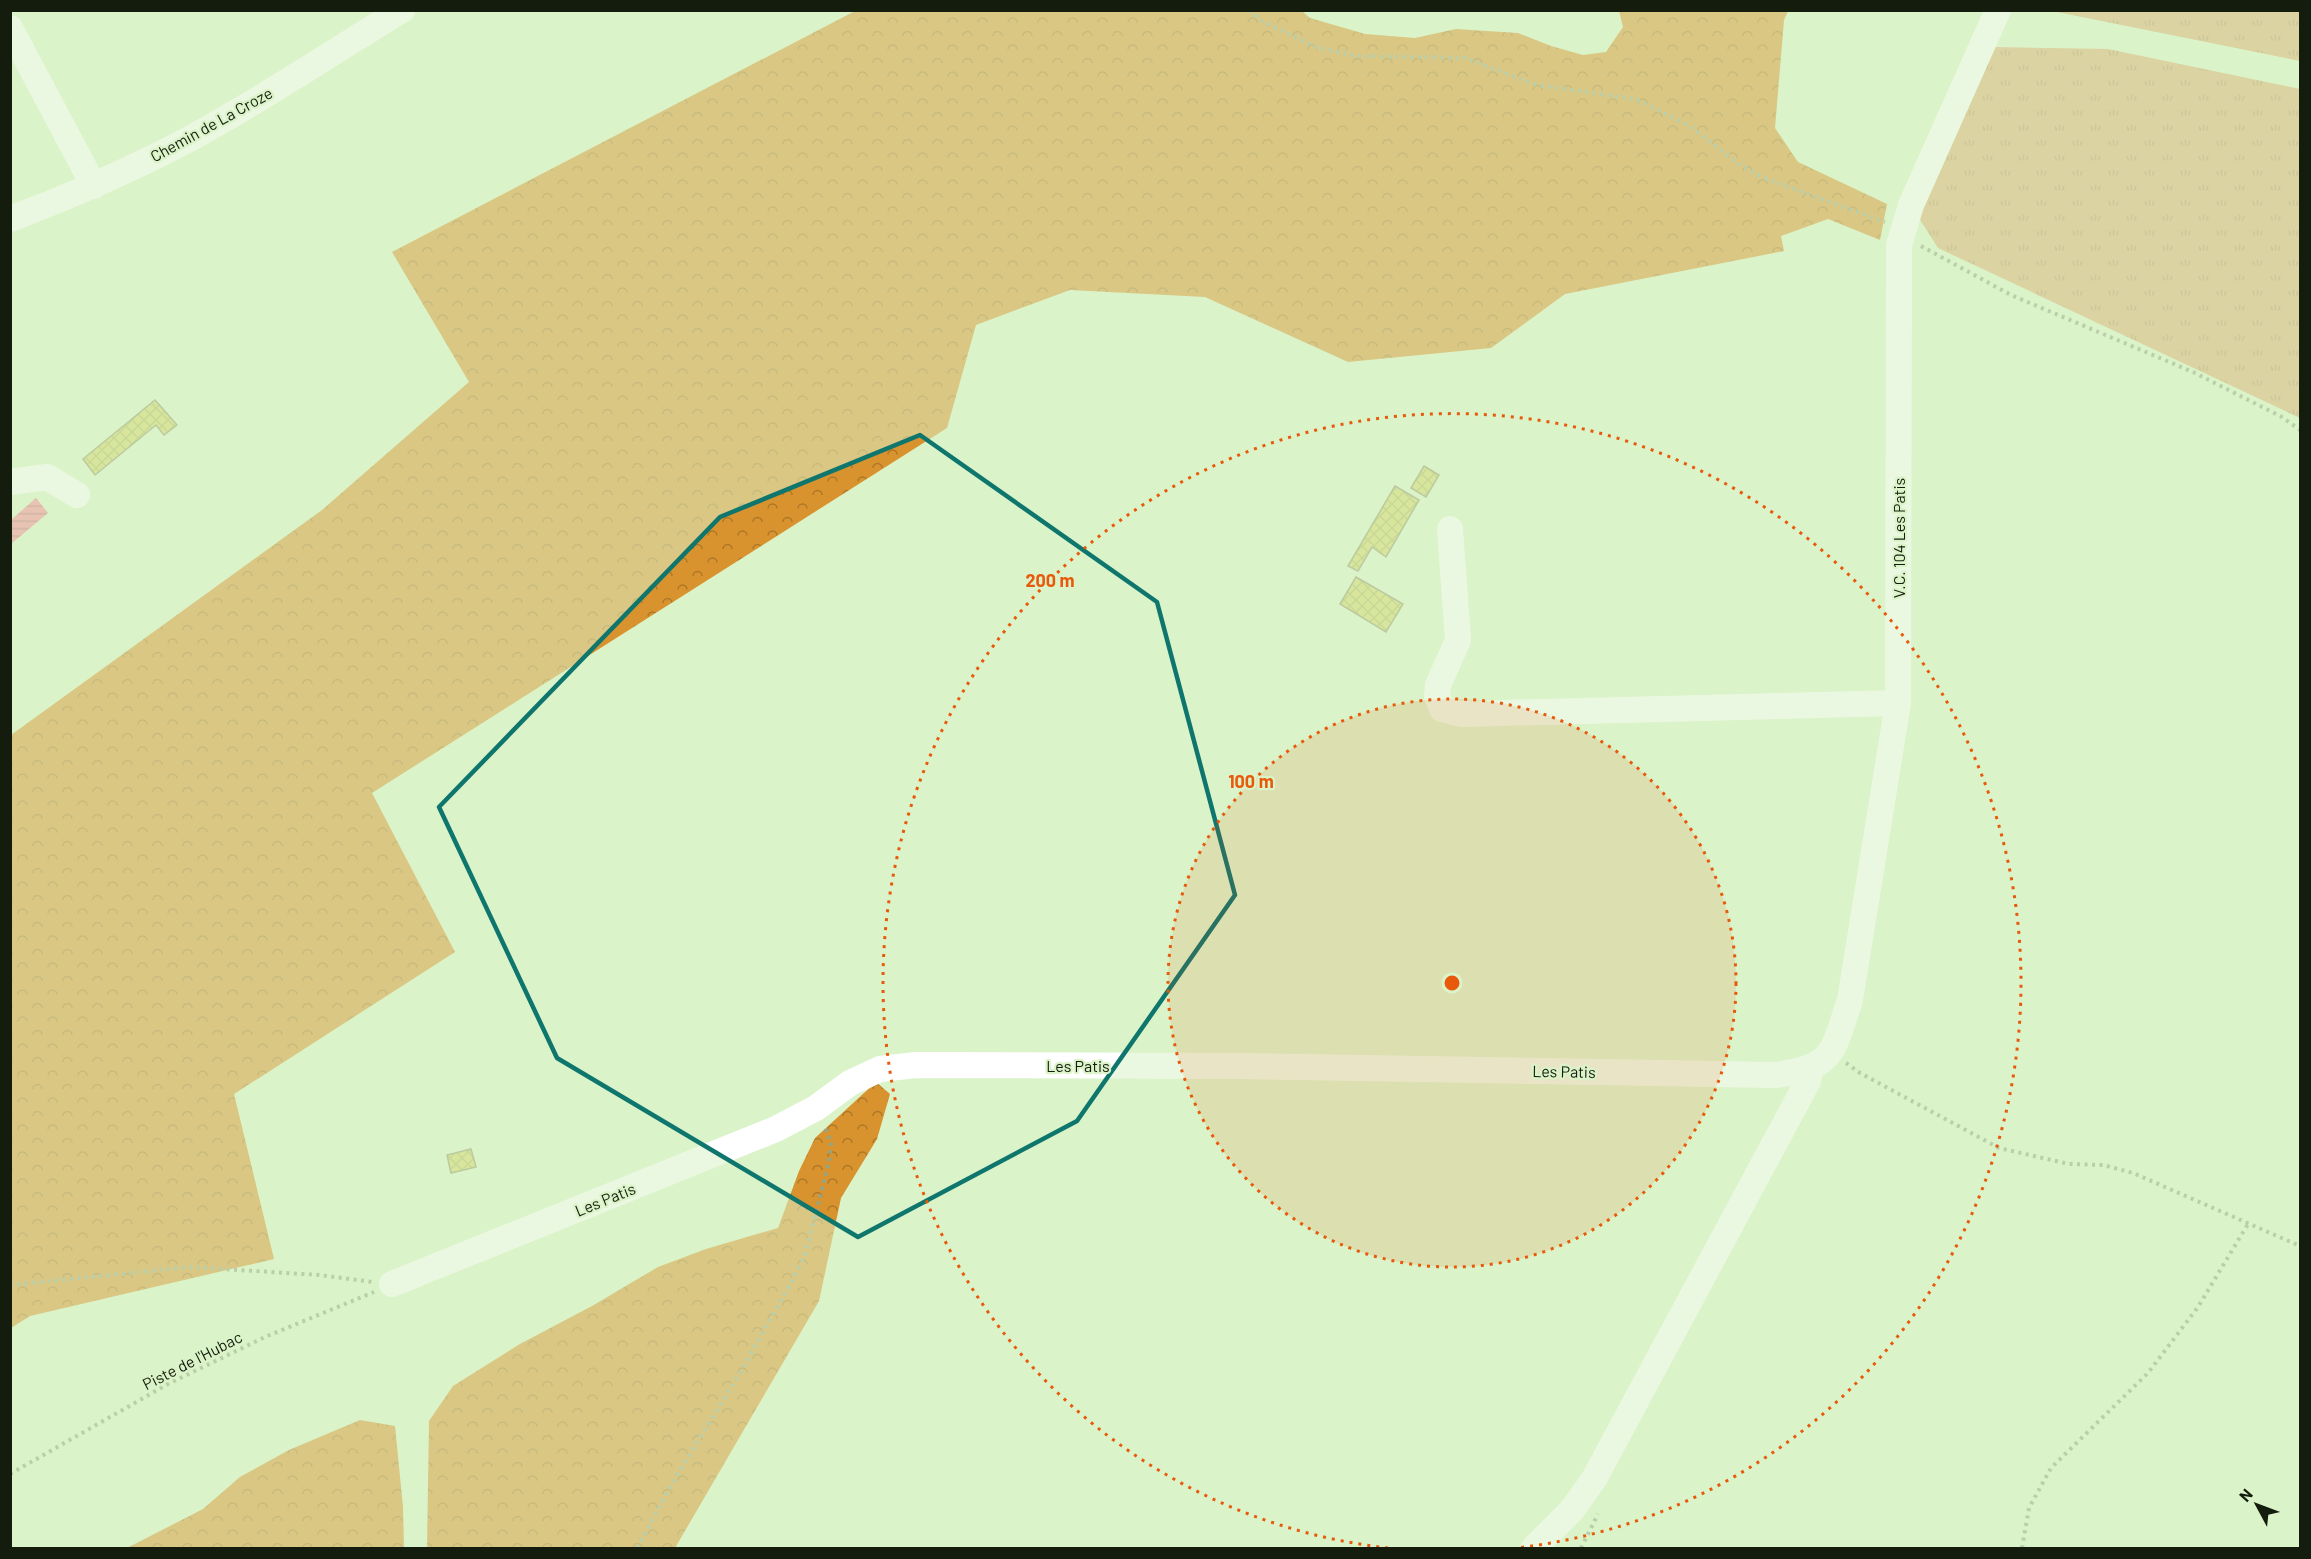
<svg xmlns="http://www.w3.org/2000/svg" width="2311" height="1559" font-family="Barlow,sans-serif">
<style>
.grass{fill:url(#grass-tufts)}
.forest{fill:url(#forest-crowns)}
.water{fill:url(#water-rules)}
.building{fill:url(#building-cross-hatch);stroke:#979a6e;stroke-width:1.5}
.lines{fill:none;stroke-linecap:round;stroke-linejoin:round}
.path{stroke:#93a584;stroke-width:4;stroke-dasharray:3 4.5;stroke-linecap:butt}
.minor{stroke:#fff;stroke-width:26}
.marked{fill:none;stroke:#0f766e;stroke-width:4.5;stroke-linejoin:round}
.ring{fill:none;stroke:#e8590c;stroke-width:3;stroke-dasharray:3 6}
.labels{text-anchor:middle;dominant-baseline:central;stroke-width:4.5;stroke-linejoin:round;paint-order:stroke}
.street-label{font-size:16px;fill:#141c0d;stroke:#dbf3c8}
.centre{fill:#e8590c;stroke:#dbf3c8;stroke-width:3}
.ring-label{font-size:18px;text-anchor:middle;font-weight:bold;fill:#e8590c;stroke:#dbf3c8;stroke-width:4.5;stroke-linejoin:round;paint-order:stroke}
</style>
<defs>
<pattern id="grass-tufts" width="24" height="20" patternUnits="userSpaceOnUse" patternTransform="scale(1.5)"><rect width="24" height="20" fill="#dcad73"/><path d="M3 7l-1-3M5 7V3M7 7l1-3M15 17l-1-3M17 17v-4M19 17l1-3" fill="none" stroke="#bc9462"/></pattern>
<pattern id="forest-crowns" width="20" height="18" patternUnits="userSpaceOnUse" patternTransform="scale(1.5)"><rect width="20" height="18" fill="#d8932f"/><path d="M2 6a3 3 0 1 1 6 0M12 15a3 3 0 1 1 6 0" fill="none" stroke="#ae7726"/></pattern>
<pattern id="water-rules" width="6" height="5" patternUnits="userSpaceOnUse" patternTransform="scale(1.5)"><rect width="6" height="5" fill="#f88899"/><path d="M0 2.5h6" fill="none" stroke="#c86e7b"/></pattern>
<pattern id="building-cross-hatch" width="8" height="8" patternUnits="userSpaceOnUse" patternTransform="scale(1.5)"><rect width="8" height="8" fill="#d3d867"/><path d="M0 0l8 8M0 8l8-8" fill="none" stroke="#b4b958"/></pattern>
</defs>
<rect width="100%" height="100%" fill="#dbf3c8"/>
<path class="grass" d="M 2052,11 L 2300,11 L 2300,61 Z
M 1994,47 L 2108,49 L 2300,89 L 2300,418 L 1938,248 L 1919,218 Z"/>
<path class="forest" d="M 855,11 L 1302,11 L 1310,18 L 1365,34 L 1415,38 L 1456,29 L 1518,33 L 1551,46 L 1583,55 L 1606,52 L 1623,27 L 1619,11 L 1788,11 L 1784,20 L 1775,128 L 1798,162 L 1887,204 L 1880,240 L 1828,219 L 1781,236 L 1784,251 L 1565,294 L 1491,348 L 1348,362 L 1205,297 L 1070,290 L 976,325 L 947,428 L 372,793 L 455,952 L 234,1094 L 274,1259 L 30,1316 L 11,1328 L 11,735 L 322,510 L 469,382 L 392,252 Z
M 876,1082 L 890,1094 L 877,1139 L 841,1198 L 819,1301 L 675,1548 L 427,1548 L 429,1421 L 453,1386 L 520,1344 L 592,1306 L 658,1267 L 706,1249 L 778,1228 L 799,1171 L 815,1138 Z
M 360,1420 L 395,1426 L 403,1507 L 404,1548 L 127,1548 L 203,1509 L 240,1477 L 289,1450 Z"/>
<path class="water" d="M 36,498 L 48,513 L 11,544 L 11,520 Z"/>
<path class="building" d="M 155,400 L 177,425 L 164,435 L 156,425 L 95,475 L 83,459 Z
M 1424,466 L 1439,475 L 1426,497 L 1411,488 Z
M 1395,486 L 1419,500 L 1386,557 L 1372,547 L 1358,571 L 1348,566 Z
M 1356,577 L 1403,604 L 1386,632 L 1340,604 Z
M 471,1149 L 476,1167 L 451,1173 L 447,1155 Z"/>
<g class="lines">
<path class="path" d="M 1249,10 L 1262,21 L 1316,47 L 1356,56 L 1465,58 L 1537,85 L 1635,99 L 1688,125 L 1740,165 L 1764,178 L 1885,222
M 1921,246 L 2011,295 L 2193,372 L 2282,417 L 2300,430
M 1846,1063 L 1860,1073 L 1999,1148 L 2069,1164 L 2103,1165 L 2133,1173 L 2300,1246
M 10,1285 L 190,1267 L 319,1275 L 373,1282
M 10,1474 L 168,1384 L 265,1337 L 374,1292
M 637,1548 L 678,1473 L 740,1373 L 797,1272 L 806,1251 L 829,1162 L 831,1143 L 825,1127
M 1581,1548 L 1598,1514
M 2022,1548 L 2029,1508 L 2051,1468 L 2148,1373 L 2198,1307 L 2248,1224"/>
<path class="minor" d="M 10,28 L 94,186
M 10,219 C 68,197 124,173 178,145 C 255,104 328,55 402,10
M 10,482 L 47,477 L 77,495
M 1450,529 L 1458,640 L 1438,685 L 1437,696 L 1442,709 L 1461,714 L 1898,703
M 392,1284 L 776,1129 L 816,1108 L 850,1083 L 880,1069 L 916,1065 L 1242,1066 L 1775,1075 C 1835,1067 1832,1053 1850,1000 L 1898,703 L 1899,245 L 1911,205 L 1998,10
M 1534,1548 L 1572,1510 L 1594,1479 L 1808,1081 L 1811,1068"/>
</g>
<path d="M0 0H2311V1559H0ZM 920,435 L 1157,602 L 1235,895 L 1077,1121 L 858,1237 L 557,1058 L 439,807 L 720,517 Z" fill="#dbf3c8" fill-opacity=".55" fill-rule="evenodd"/>
<path class="marked" d="M 920,435 L 1157,602 L 1235,895 L 1077,1121 L 858,1237 L 557,1058 L 439,807 L 720,517 Z"/>
<circle cx="1452" cy="983" r="284" fill="#e8590c" fill-opacity=".12"/>
<g class="ring">
<circle cx="1452" cy="983" r="284"/>
<path d="M1388 1548A569 569 0 1 1 1516 1548"/>
</g>
<g class="labels">
<g class="street-label">
<text transform="translate(211 124) rotate(-29)">Chemin de La Croze</text>
<text transform="translate(1898 538) rotate(-90)">V.C. 104 Les Patis</text>
<text x="1078" y="1065">Les Patis</text>
<text transform="translate(1564 1071) rotate(1)">Les Patis</text>
<text transform="translate(605 1199) rotate(-22)">Les Patis</text>
<text transform="translate(192 1360) rotate(-27)">Piste de l'Hubac</text>
</g>
</g>
<circle cx="1452" cy="983" r="9" class="centre"/>
<g class="ring-label">
<text x="1050" y="587">200 m</text>
<text x="1251" y="788">100 m</text>
</g>
<rect width="2311" height="1559" fill="none" stroke="#141c0d" stroke-width="24"/>
<g transform="translate(2257 1505) rotate(311)" stroke="#dbf3c8" stroke-width="4.5" paint-order="stroke">
<path d="M0-4.5L10 22L0 15L-10 22Z" fill="#141c0d"/>
<text y="-9" font-size="16" font-weight="bold" text-anchor="middle" fill="#141c0d">N</text>
</g>
</svg>
